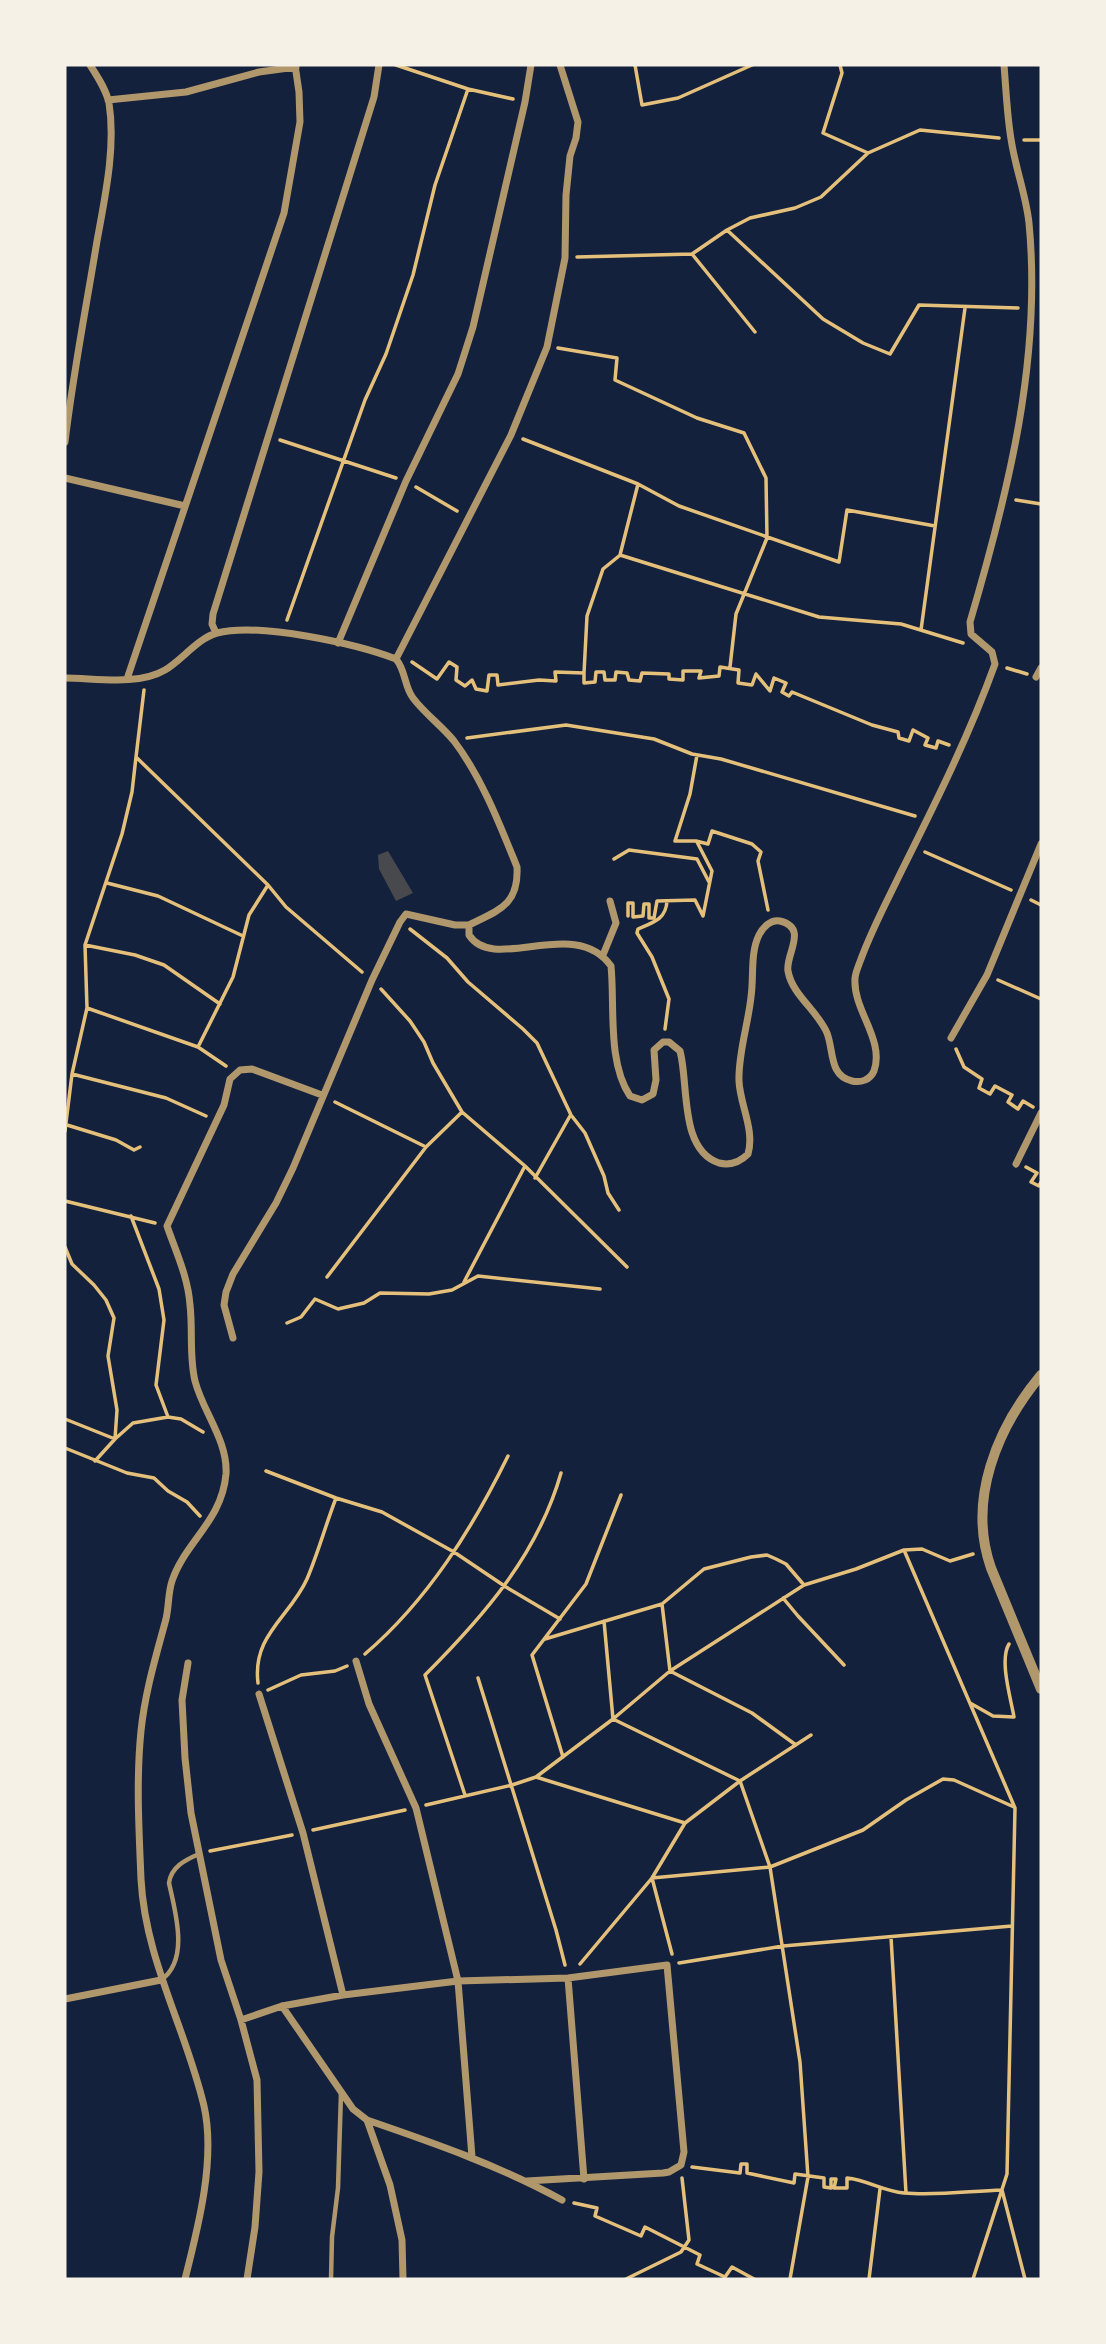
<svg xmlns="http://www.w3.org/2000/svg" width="1106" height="2344" font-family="Manrope,sans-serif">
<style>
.building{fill:#48494c}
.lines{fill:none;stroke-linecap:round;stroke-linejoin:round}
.path{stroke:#e5c07b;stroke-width:3.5}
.service{stroke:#b1986c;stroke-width:4.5}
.minor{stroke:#b1986c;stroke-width:7}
.tertiary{stroke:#b1986c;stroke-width:10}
</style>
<rect width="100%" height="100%" fill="#14213d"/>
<path class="building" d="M 388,851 L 413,893 L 396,901 L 379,869 L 378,855 Z"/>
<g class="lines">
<path class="path" d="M 396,65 L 468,89 L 513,99
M 635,65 L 642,105 L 678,98 L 752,65
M 840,65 L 842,73 L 823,133 L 868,153
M 1024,140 L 1041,140
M 727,230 L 823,319 L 863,343 L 890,354 L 919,305 L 1018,308
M 692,254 L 755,332
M 577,257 L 692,254 L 727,230 L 750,218 L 795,208 L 821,197 L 868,153 L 920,130 L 999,138
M 558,348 L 617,358 L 615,380 L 697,418 L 744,433 L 766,478 L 767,538 L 736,614 L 730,667
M 523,439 L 638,484 L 679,506 L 839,562 L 847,510 L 935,526
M 280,440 L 396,478
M 638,484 L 620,555 L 819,617 L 901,624 L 963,643
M 416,487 L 457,511
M 1016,500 L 1041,504
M 287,620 L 365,400 L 386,354 L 413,275 L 435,185 L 468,89
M 921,630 L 965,308
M 412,662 L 437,679 L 449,662 L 457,667 L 456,680 L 465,686 L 472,680 L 476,689 L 487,691 L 489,675 L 497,675 L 498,685 L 539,680 L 556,681 L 555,672 L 584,673 L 584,683 L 595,682 L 596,672 L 604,672 L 605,680 L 615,680 L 616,672 L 627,673 L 629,680 L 640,681 L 642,673 L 669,674 L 669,679 L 683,680 L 683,671 L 701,671 L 699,678 L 719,676 L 720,667 L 739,670 L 738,683 L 752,685 L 756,674 L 770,691 L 774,678 L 786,683 L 782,692 L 789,696 L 792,692 L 872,725 L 898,732 L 899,738 L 909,741 L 913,730 L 928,738 L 925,745 L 936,748 L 938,741 L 949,745
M 1007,668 L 1027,674
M 584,673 L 587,616 L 603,569 L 619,556
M 144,690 L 136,757 L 268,885 L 286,907 L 362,972
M 467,738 L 566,725 L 654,739 L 692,754 L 721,759 L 915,816
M 697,755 L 690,794 L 675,841 L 696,841 L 708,844 L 712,831 L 752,844 L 761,852 L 758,861 L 768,910
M 925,852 L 1011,890
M 614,859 L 629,850 L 697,859 L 709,882
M 107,883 L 158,896 L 243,936
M 1031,900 L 1041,905
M 628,916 L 628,903 L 633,903 L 633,917 L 643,916 L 644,904 L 649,904 L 649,918 L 654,918 L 657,901 L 695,900 L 703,916 L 712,871 L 697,842
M 410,929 L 447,958 L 468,982 L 523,1029 L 537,1043 L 571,1115 L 585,1133 L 604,1176 L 608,1193 L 619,1210
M 85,945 L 135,955 L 164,965 L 220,1004
M 998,980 L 1041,999
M 381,989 L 410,1021 L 424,1042 L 433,1063 L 462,1112 L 525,1166 L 627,1267
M 87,1008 L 198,1047 L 226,1066
M 665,1029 L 669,999 L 652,957 L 637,933 L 638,929 C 654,922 666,919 667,901
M 198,1047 L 233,977 L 249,915 L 268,885
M 956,1049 L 964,1067 L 982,1079 L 979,1088 L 990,1094 L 995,1086 L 1012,1095 L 1008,1102 L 1018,1109 L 1023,1101 L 1033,1107
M 72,1074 L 166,1098 L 206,1116
M 335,1102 L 426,1147 L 462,1112
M 67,1125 L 116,1140 L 134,1150 L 140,1147
M 65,1131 L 72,1074 L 87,1008 L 85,945 L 122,834 L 132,792 L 136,757
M 1026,1167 L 1037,1173 L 1031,1182 L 1039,1186 L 1041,1182
M 535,1178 L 570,1116
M 65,1201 L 155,1223
M 131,1216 L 159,1289 L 164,1320 L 156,1385 L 168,1417
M 65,1247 L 72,1264 L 94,1285 L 106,1300 L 114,1318 L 108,1356 L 117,1410 L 115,1439 L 95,1461
M 327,1277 L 426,1147
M 464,1282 L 525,1166
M 287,1323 L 301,1317 L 315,1299 L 338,1309 L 364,1303 L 380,1293 L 429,1294 L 452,1290 L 478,1276 L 600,1289
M 65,1419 L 115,1439 L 133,1423 L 168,1417 L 181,1419 L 203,1432
M 65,1448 L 127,1473 L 154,1478 L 168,1491 L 187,1502 L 200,1516
M 266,1471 L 336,1498 L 382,1512 L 454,1552 L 506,1587 L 560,1619
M 904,1550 L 1015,1808 L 1007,2174 L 973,2279
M 783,1598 L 798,1616 L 844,1665
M 662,1604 L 670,1671 L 752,1713 L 796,1745
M 604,1621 L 613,1719 L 740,1781 L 770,1867 L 800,2062 L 808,2177 L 790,2279
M 545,1639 L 662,1604 L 704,1569 L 751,1557 L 767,1555 L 776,1559 L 786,1564 L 804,1585
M 365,1654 C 428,1600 472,1529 508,1456
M 478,1678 L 556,1930 L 565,1965
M 258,1683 C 252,1635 290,1617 307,1579 C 318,1553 326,1524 336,1498
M 268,1690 L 301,1675 L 335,1671 L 347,1666
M 970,1703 L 993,1716 L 1014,1717 C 1011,1699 999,1660 1009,1644
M 563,1757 L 532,1655 L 586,1584 L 621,1495
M 536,1777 L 685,1823
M 465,1795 L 425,1675 C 484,1616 538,1554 561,1473
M 426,1805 L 512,1785 L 536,1777 L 613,1719 L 670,1671 L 804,1585 L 856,1569 L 904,1550 L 922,1549 L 950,1561 L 973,1554
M 313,1830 L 405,1810
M 210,1851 L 292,1835
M 652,1878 L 770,1867 L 863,1830 L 906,1800 L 943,1779 L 954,1780 L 1014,1807
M 652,1878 L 672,1954
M 891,1937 L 906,2193
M 679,1963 L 783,1946 L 1012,1926
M 580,1964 L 652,1878 L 685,1823 L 740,1781 L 811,1735
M 692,2167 L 740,2173 L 741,2164 L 747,2164 L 747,2173 L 794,2183 L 795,2174 L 824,2178 L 824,2187 L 831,2188 L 831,2179 L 836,2179 L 834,2188 L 847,2188 L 847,2178 C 867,2180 883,2191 904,2193 C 936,2196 970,2191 1002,2190 L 1025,2279
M 574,2203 L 597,2208 L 595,2216 L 641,2236 L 645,2227 L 700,2255 L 697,2264 L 725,2277 L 732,2267 L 754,2279
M 626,2279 L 681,2252 L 689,2240 L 682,2178
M 869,2279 L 880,2189"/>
<path class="service" d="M 161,1980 C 190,1960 175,1911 169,1883 C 171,1867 185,1860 199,1854
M 331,2279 L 332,2237 L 338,2188 L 341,2093"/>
<path class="minor" d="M 108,100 L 186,92 L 259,72 L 296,67
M 65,442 C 73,374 86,308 97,241 C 105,197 116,147 109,103 C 106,89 97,76 90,65
M 65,478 L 185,506
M 216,633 L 212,624 L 213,614 L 374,97 L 379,65
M 338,643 L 406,481 L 458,374 L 473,327 L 525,102 L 531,65
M 396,659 L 511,435 L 547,347 L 565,258 L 566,195 L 570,156 L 576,138 L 578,122 L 560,65
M 1036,677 L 1041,668
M 65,678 C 95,678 138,686 165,670 C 182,660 198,638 217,633 C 259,622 357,644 396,659 C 406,671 404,686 413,698 C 425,714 442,726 454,741 C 482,778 500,825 517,867 C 519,905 499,910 469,925 L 469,935 C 494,974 575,915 611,966 C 615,1005 607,1062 630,1096 L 642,1100 L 653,1094 L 656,1080 L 654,1050 L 663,1042 L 669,1042 L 680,1051 C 689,1084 679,1150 719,1163 C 731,1166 740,1162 748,1154 C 755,1130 740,1105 739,1081 C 738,1054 748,1025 751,997 C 754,977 750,953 759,935 C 763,927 771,919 780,921 C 809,928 785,955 788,971 C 792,995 818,1011 827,1033 C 834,1051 829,1076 852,1081 C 861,1083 870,1080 874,1071 C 885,1040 853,1010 855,979 C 855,973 859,965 861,959 C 872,929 887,901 901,872 C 935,804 969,736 995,664 L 992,652 L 971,634 L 970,622 C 1008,493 1042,359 1029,223 C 1026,195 1015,167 1011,139 C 1007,115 1006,89 1004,65
M 127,679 L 284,213 L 300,122 L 299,92 L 295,65
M 603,955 L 616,923 L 610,901
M 951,1038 L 987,975 L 1041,844
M 1016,1164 L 1041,1113
M 233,1338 L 224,1305 L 226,1292 L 233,1274 L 276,1203 L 293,1168 L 372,980 L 400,922 L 406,914 L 455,925 L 469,925
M 356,1661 L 369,1704 L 416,1808 L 458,1981 L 472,2157
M 188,1663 L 182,1700 L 185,1758 L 191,1813 L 221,1960 L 241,2020 L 257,2080 L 259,2172 L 255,2227 L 247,2279
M 259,1694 L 303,1833 L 343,1995
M 568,1978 L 584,2179
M 65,1999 L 161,1980
M 282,2006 L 353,2109 L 367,2120 C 434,2143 500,2166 562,2200
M 241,2020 L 282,2006 L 343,1995 L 458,1981 L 568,1978 L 667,1965 L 684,2152 L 681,2165 L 669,2172 L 663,2173 L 527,2181
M 367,2120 L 390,2185 L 402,2240 L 403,2279
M 185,2279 C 198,2228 216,2159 204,2106 C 186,2029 145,1959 141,1879 C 139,1831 136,1779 141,1731 C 145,1692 156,1656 166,1619 C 169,1606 168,1593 172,1581 C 185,1542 222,1521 226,1474 C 228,1441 203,1412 195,1381 C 189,1356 193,1330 190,1305 C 188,1277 176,1252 167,1226 L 224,1105 L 230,1079 L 240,1070 L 252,1069 L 322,1095"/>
<path class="tertiary" d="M 1041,1375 C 997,1428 967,1500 991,1568 L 1041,1689"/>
</g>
<rect width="1106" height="2344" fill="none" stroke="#f6f1e7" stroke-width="133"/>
</svg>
